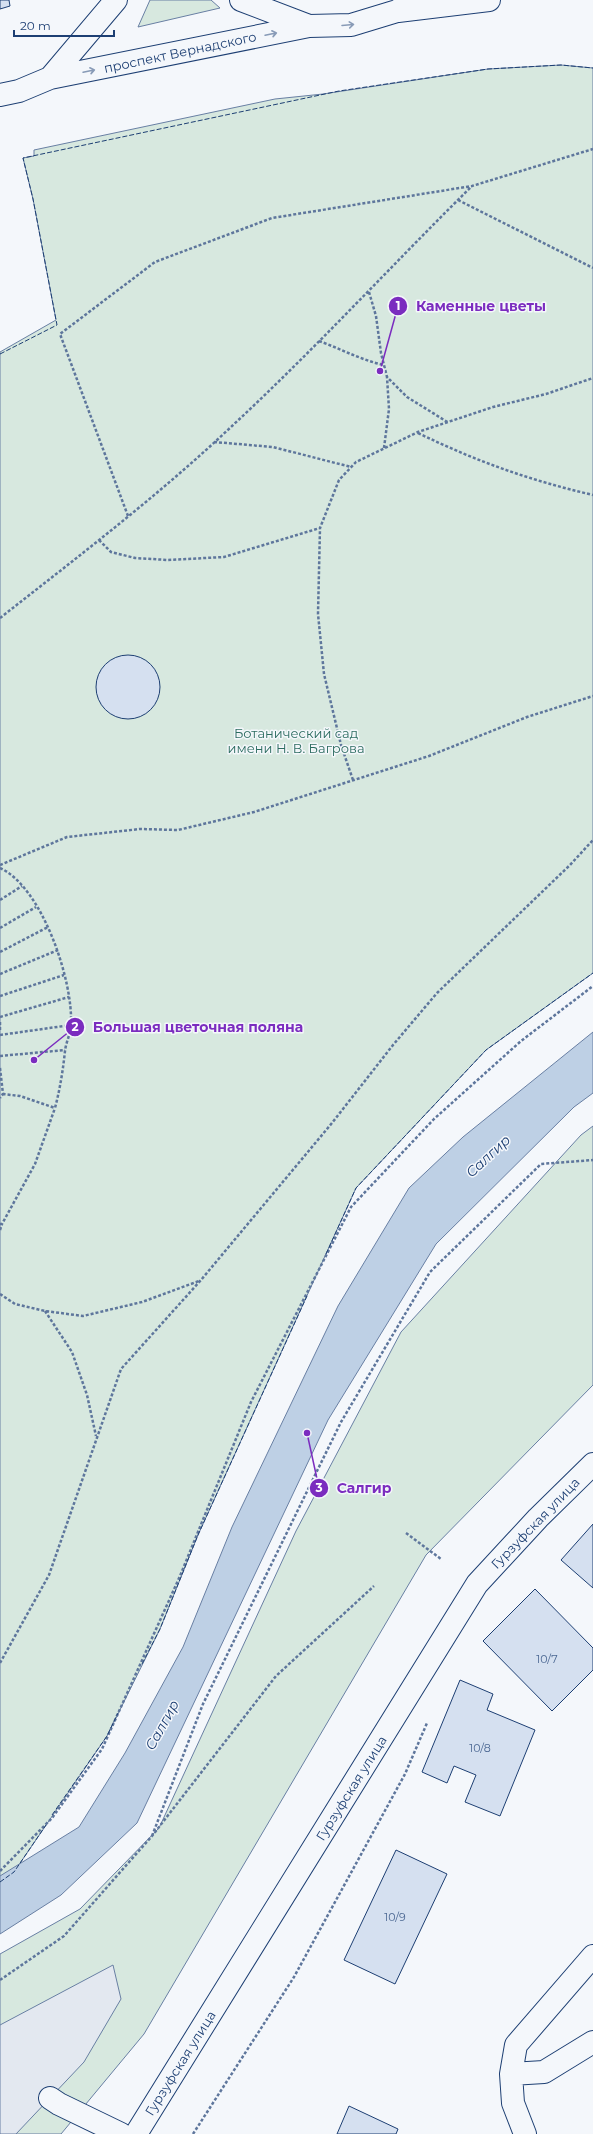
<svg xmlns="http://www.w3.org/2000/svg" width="593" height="2134" font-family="Montserrat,sans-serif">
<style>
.green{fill:#d7e8df;stroke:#687fa3}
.parking{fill:#e3e8f0;stroke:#687fa3}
.water{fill:#bed0e5;stroke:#687fa3}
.building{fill:#d5e0f0;stroke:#1d3f73}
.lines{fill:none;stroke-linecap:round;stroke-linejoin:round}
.minor-casing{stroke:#1d3f73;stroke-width:24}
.major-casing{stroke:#1d3f73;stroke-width:24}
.path{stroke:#5e769c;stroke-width:2.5;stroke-dasharray:3 2;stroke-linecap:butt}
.minor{stroke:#f4f7fb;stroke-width:22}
.major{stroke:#f4f7fb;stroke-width:22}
.fence{stroke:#1d3f73;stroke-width:1;stroke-dasharray:5 2;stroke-linecap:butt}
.oneway{stroke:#889bb7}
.labels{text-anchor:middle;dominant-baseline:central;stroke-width:3;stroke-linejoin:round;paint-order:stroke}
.number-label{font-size:11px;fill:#4b6792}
.street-label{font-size:13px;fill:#1d3f73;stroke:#f4f7fb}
.park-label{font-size:13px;fill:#2c6c60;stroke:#f4f7fb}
.water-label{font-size:14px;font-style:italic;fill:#1d3f73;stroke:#f4f7fb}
.leader{fill:none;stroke:#7b2cbf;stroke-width:1.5}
.callout-dot{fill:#7b2cbf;stroke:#f4f7fb;stroke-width:1.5}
.mark-label{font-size:12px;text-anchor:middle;font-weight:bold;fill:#fff}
.callout-label{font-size:14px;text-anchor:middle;font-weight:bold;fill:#7b2cbf;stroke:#f4f7fb;stroke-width:3;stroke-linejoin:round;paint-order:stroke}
</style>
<rect width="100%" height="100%" fill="#f4f7fb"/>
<path class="green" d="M 150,0 L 211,0 L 220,8 L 138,27 Z
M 561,65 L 593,68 L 593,973 L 486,1050 L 356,1188 L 198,1535 L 160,1629 L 107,1736 L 14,1872 L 0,1882 L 0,352 L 56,320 L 33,199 L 23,158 L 34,156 L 34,150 L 275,99 L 323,94 L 488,69 Z
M 593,1126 L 593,1385 L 426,1555 L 144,2034 L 61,2134 L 0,2134 L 0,1954 L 80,1909 L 159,1828 L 296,1531 L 401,1332 L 581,1135 Z"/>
<path class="parking" d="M 113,1965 L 121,1999 L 84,2062 L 16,2134 L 0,2134 L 0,2025 Z"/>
<path class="water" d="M 593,1032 L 593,1093 L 574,1107 L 436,1244 L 328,1420 L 137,1823 L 61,1895 L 0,1934 L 0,1876 L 79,1827 L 125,1753 L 183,1647 L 232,1527 L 338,1306 L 409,1188 L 463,1137 Z"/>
<path class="building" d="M 0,0 L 9,0 L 10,6 L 0,9 Z
M96 687a32 32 0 1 1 64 0a32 32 0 1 1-64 0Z
M 593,1524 L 593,1588 L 561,1560 Z
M 535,1589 L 593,1648 L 593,1670 L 552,1711 L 483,1641 Z
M 460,1680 L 493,1694 L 487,1710 L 535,1730 L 500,1816 L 465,1802 L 476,1775 L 454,1766 L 447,1783 L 422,1772 Z
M 396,1850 L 447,1874 L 395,1984 L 344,1960 Z
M 349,2106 L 398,2129 L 396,2134 L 337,2134 Z"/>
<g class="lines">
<defs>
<path id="minor" d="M 511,2074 L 544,2072 L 593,2042
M 50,2098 L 59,2104 L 121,2134
M 525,2134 L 513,2103 L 511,2074 L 516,2045 L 593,1956"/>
<path id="major" d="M 241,0 L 309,26 L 351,25 L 397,11 L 414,0
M 398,11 L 489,0
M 50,78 L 116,0
M 0,95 L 19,91 L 50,78 L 309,26
M 136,2134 L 477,1584 L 538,1518 L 593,1464"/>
</defs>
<use href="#minor" class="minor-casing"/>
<use href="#major" class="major-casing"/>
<path class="path" d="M 458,200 L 593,268
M 369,292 L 376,316 L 381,353 L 387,377 L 407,397 L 449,423
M 319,341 C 341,349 361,360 384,365
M 418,433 C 478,462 529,480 593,495
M 214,442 L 273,447 L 351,467
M 384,448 L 389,409 L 387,377
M 128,516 L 60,334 L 155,262 L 272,218 L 472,186 L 593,149
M 99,540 L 111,552 L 135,558 L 168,560 L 224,557 L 320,528
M 0,618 C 79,556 159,495 232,426 C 315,349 391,266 471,187
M 353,780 L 341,745 L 324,674 L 318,614 L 320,528 L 339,480 L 356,462 L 418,432 L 493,407 L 546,394 L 593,378
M 0,865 L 67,837 L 140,829 L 178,830 L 254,812 L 429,756 L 527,717 L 593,696
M 0,868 C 42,887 73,980 71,1024 C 71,1033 66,1042 65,1051 C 63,1070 60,1089 55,1108 L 20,1096 L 3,1094
M 0,900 L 22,886
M 0,928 L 36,907
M 0,952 L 48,927
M 0,974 L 58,950
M 0,996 L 64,975
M 0,1017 L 69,997
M 0,1022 L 0,1031
M 0,1035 L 71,1025
M 0,1056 L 65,1050
M 0,1068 L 3,1094 L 0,1098
M 0,1224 L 2,1224 L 35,1164 L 55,1108
M 0,1230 L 2,1224
M 0,1294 L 15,1304 L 45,1311 L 83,1316 L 142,1302 L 199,1281
M 45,1311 L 72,1352 L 87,1395 L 96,1436
M 406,1533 L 441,1559
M 0,1663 L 49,1575 L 121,1369 L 201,1280 L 332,1123 L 393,1045 L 437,993 L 570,865 L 593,840
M 152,1836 L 203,1704 L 341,1422 L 430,1272 L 541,1164 L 593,1160
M 0,1871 L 52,1818 L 102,1749 L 180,1576 L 251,1402 L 351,1207 L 434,1119 L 521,1041 L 593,986
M 0,1980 L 64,1936 L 152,1836 L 276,1676 L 374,1586
M 193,2134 L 294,1977 L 405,1774 L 427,1723"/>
<use href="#minor" class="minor"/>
<use href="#major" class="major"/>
<path class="fence" d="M 0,354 L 57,325 L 33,199 L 23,158 L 339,91 L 488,69 L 561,65 L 593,68
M 326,1254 L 356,1188 L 486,1050 L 593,973
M 142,1664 L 160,1629 L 198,1535 L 307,1296
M 52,1815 L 107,1736 L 118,1713
M 0,1882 L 14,1872 L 46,1825"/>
</g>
<defs><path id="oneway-shaft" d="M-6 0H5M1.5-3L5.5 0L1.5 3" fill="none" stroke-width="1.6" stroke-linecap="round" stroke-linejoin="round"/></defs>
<g class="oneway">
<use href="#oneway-shaft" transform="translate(348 25) rotate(-5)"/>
<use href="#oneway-shaft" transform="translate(271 34) rotate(-12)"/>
<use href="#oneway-shaft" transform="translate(89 71) rotate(-12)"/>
</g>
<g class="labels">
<g class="number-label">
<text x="547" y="1659">10/7</text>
<text x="480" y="1748">10/8</text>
<text x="395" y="1917">10/9</text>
</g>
<g class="street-label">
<text transform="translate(180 52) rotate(-12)">проспект Вернадского</text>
<text transform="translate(535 1523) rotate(-46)">Гурзуфская улица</text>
<text transform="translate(351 1788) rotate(-58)">Гурзуфская улица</text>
<text transform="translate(180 2063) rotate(-58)">Гурзуфская улица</text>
</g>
<g class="park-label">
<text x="296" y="733">Ботанический сад<tspan x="296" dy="15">имени Н. В. Багрова</tspan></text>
</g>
<g class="water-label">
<text transform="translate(488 1156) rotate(-43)">Салгир</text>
<text transform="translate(162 1725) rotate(-61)">Салгир</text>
</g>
</g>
<path class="leader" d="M380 371L398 306M34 1060L75 1027M307 1433L319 1488"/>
<g class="callout-dot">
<circle cx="380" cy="371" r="4"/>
<circle cx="34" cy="1060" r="4"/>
<circle cx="307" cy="1433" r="4"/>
<circle cx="398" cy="306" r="10"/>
<circle cx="75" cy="1027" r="10"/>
<circle cx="319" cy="1488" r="10"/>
</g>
<g class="mark-label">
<text x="398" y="310">1</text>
<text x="75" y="1031">2</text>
<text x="319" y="1492">3</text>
</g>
<g class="callout-label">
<text x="481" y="311">Каменные цветы</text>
<text x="198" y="1032">Большая цветочная поляна</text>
<text x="364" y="1493">Салгир</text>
</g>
<path d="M14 30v6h100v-6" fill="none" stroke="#1d3f73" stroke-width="2"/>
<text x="20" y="30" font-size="12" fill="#1d3f73" stroke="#f4f7fb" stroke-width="3" paint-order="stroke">20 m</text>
</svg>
